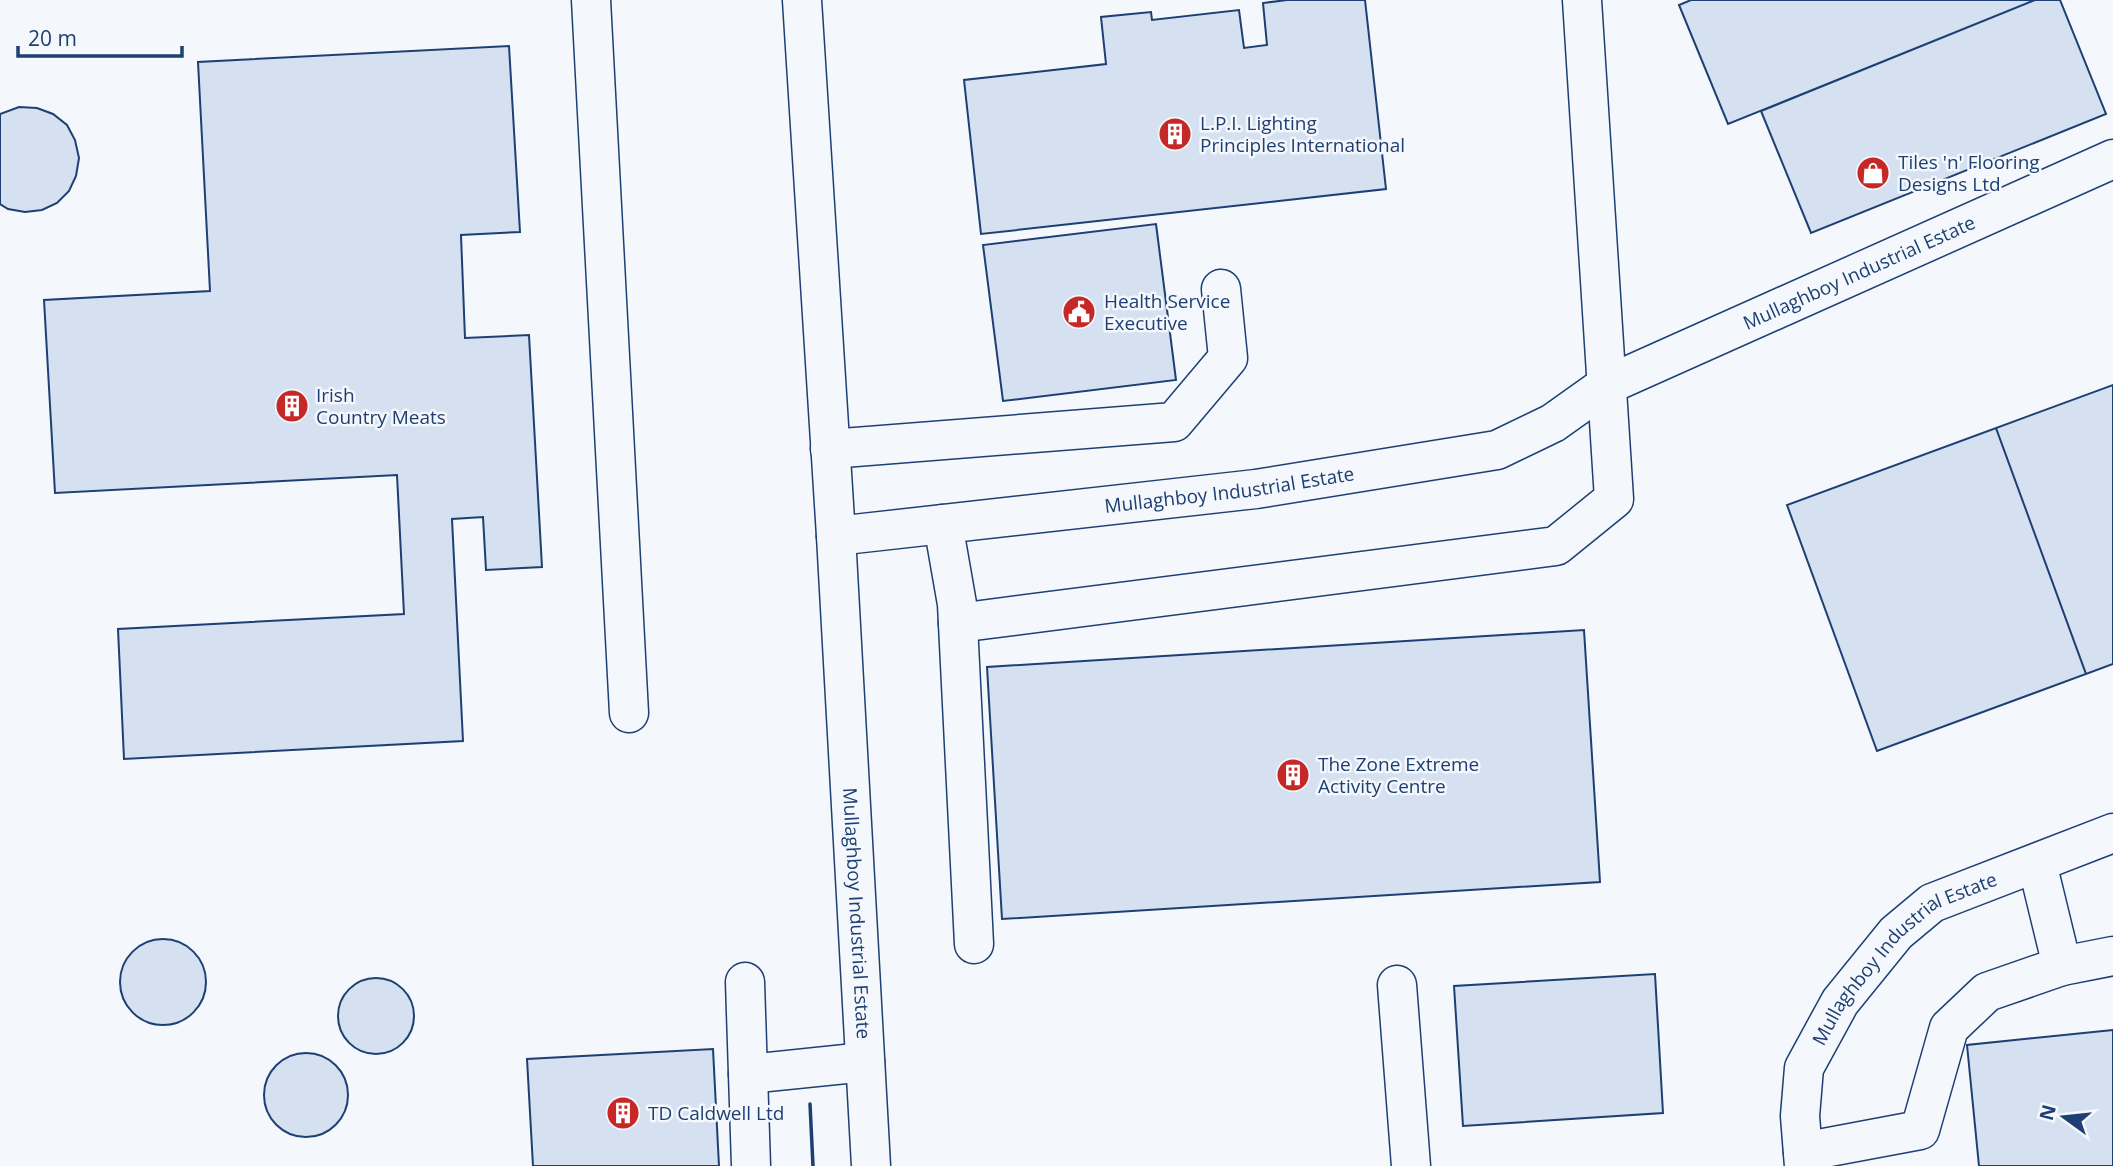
<svg xmlns="http://www.w3.org/2000/svg" width="2113" height="1166" font-family="'Open Sans',sans-serif">
<style>
.building{fill:#d5e0f0;stroke:#1d3f73;stroke-width:2}
.lines{fill:none;stroke-linecap:round;stroke-linejoin:round}
.minor-casing{stroke:#1d3f73;stroke-width:41}
.minor{stroke:#f4f7fb;stroke-width:38}
.wall{stroke:#1d3f73;stroke-width:3.5}
.labels{text-anchor:middle;dominant-baseline:central;stroke-width:5;stroke-linejoin:round;paint-order:stroke}
.poi-label{font-size:19px;fill:#1d3f73;stroke:#f4f7fb;text-anchor:start}
.street-label{font-size:19px;fill:#1d3f73;stroke:#f4f7fb}
</style>
<rect width="100%" height="100%" fill="#f4f7fb"/>
<path class="building" d="M 1287,0 L 1365,0 L 1386,189 L 981,234 L 964,80 L 1106,64 L 1101,17 L 1151,12 L 1152,20 L 1239,10 L 1244,48 L 1267,45 L 1263,3 Z
M 1691,0 L 2035,0 L 1728,124 L 1679,5 Z
M 2035,0 L 2060,0 L 2106,114 L 1811,233 L 1761,111 Z
M 509,46 L 520,232 L 461,235 L 465,338 L 529,335 L 542,567 L 486,570 L 483,517 L 452,519 L 463,741 L 124,759 L 118,629 L 404,614 L 397,475 L 55,493 L 44,300 L 210,291 L 198,62 Z
M 19,107 L 37,108 L 53,114 L 67,125 L 75,140 L 79,158 L 76,176 L 69,191 L 57,203 L 42,210 L 25,212 L 8,209 L 0,204 L 0,114 Z
M 1156,224 L 1176,380 L 1003,401 L 983,245 Z
M 2113,385 L 2113,664 L 2086,674 L 1996,428 Z
M 1996,428 L 2086,674 L 1877,751 L 1787,505 Z
M 1584,630 L 1600,882 L 1002,919 L 987,667 Z
M120 982a43 43 0 1 1 86 0a43 43 0 1 1-86 0Z
M 1655,974 L 1663,1113 L 1463,1126 L 1454,986 Z
M338 1016a38 38 0 1 1 76 0a38 38 0 1 1-76 0Z
M 2113,1030 L 2113,1166 L 1979,1166 L 1967,1045 Z
M 713,1049 L 719,1166 L 533,1166 L 527,1059 Z
M264 1095a42 42 0 1 1 84 0a42 42 0 1 1-84 0Z"/>
<g class="lines">
<defs>
<g id="minor">
<path d="M 591,0 L 629,713"/>
<path id="s1" d="M 802,0 L 836,536 L 871,1166"/>
<path d="M 830,449 L 1174,422 L 1228,358 L 1221,289"/>
<path d="M 943,524 L 957,604 L 974,944"/>
<path id="s2" d="M 836,536 L 1256,489 L 1497,450 L 1553,423 L 1605,386 L 2113,159"/>
<path d="M 958,623 L 1556,546 L 1614,499 L 1582,0"/>
<path d="M 2062,966 L 2113,956"/>
<path d="M 745,982 L 751,1166"/>
<path d="M 1397,985 L 1411,1166"/>
<path d="M 748,1074 L 865,1062"/>
<path d="M 1803,1152 L 1920,1130 L 1949,1028 L 1987,992 L 2062,966 L 2037,863"/>
<path id="s3" d="M 1804,1166 L 1800,1116 L 1804,1068 L 1840,1002 L 1896,933 L 1932,903 L 2113,833"/>
</g>
</defs>
<use href="#minor" class="minor-casing"/>
<use href="#minor" class="minor"/>
<path class="wall" d="M 810,1104 L 813,1166"/>
</g>
<defs>
<symbol id="building-disc" viewBox="-11 -11 22 22"><circle r="9.5" fill="#c62828" stroke="#f4f7fb"/><path d="M-4-6H4V6H1V3H-1V6H-4ZM-2.5-4.3h1.7v1.8h-1.7ZM.8-4.3h1.7v1.8H.8ZM-2.5-1h1.7V.8h-1.7ZM.8-1h1.7V.8H.8Z" fill="#fff"/></symbol>
<symbol id="shop-disc" viewBox="-11 -11 22 22"><circle r="9.5" fill="#c62828" stroke="#f4f7fb"/><path d="M-5-2.5h2.3a2.7 3.5 0 0 1 5.4 0H5L5.5 6h-11ZM-1.5-2.5h3a1.5 2.3 0 0 0-3 0Z" fill="#fff"/></symbol>
<symbol id="civic-disc" viewBox="-11 -11 22 22"><circle r="9.5" fill="#c62828" stroke="#f4f7fb"/><path d="M-.6-6.5H3V-4.5H.6V-3L4-1V1h2V6H-6V1h2V-1L-.6-3ZM-1.2 2.5V6h2.4V2.5Z" fill="#fff"/></symbol>
</defs>
<g fill-rule="evenodd">
<use href="#building-disc" x="1156" y="115" width="38" height="38"/>
<use href="#shop-disc" x="1854" y="154" width="38" height="38"/>
<use href="#civic-disc" x="1060" y="293" width="38" height="38"/>
<use href="#building-disc" x="273" y="387" width="38" height="38"/>
<use href="#building-disc" x="1274" y="756" width="38" height="38"/>
<use href="#building-disc" x="604" y="1094" width="38" height="38"/>
</g>
<g class="labels">
<g class="poi-label">
<text x="1200" y="123">L.P.I. Lighting<tspan x="1200" dy="22">Principles International</tspan></text>
<text x="1898" y="162">Tiles 'n' Flooring<tspan x="1898" dy="22">Designs Ltd</tspan></text>
<text x="1104" y="301">Health Service<tspan x="1104" dy="22">Executive</tspan></text>
<text x="316" y="395">Irish<tspan x="316" dy="22">Country Meats</tspan></text>
<text x="1318" y="764">The Zone Extreme<tspan x="1318" dy="22">Activity Centre</tspan></text>
<text x="648" y="1113">TD Caldwell Ltd</text>
</g>
<g class="street-label">
<text stroke="none"><textPath href="#s2" startOffset="1071">Mullaghboy Industrial Estate</textPath></text>
<text stroke="none"><textPath href="#s2" startOffset="396">Mullaghboy Industrial Estate</textPath></text>
<text stroke="none"><textPath href="#s1" startOffset="915">Mullaghboy Industrial Estate</textPath></text>
<text stroke="none"><textPath href="#s3" startOffset="252">Mullaghboy Industrial Estate</textPath></text>
</g>
</g>
<g transform="translate(2064 1117) rotate(285)" stroke="#f4f7fb" stroke-width="5" paint-order="stroke">
<path d="M0-5L12 26L0 18L-12 26Z" fill="#1d3f73"/>
<text y="-10" font-size="19" font-weight="bold" text-anchor="middle" fill="#1d3f73">N</text>
</g>
<path d="M18 46v10h164v-10" fill="none" stroke="#1d3f73" stroke-width="3.5"/>
<text x="28" y="46" font-size="21" fill="#1d3f73" stroke="#f4f7fb" stroke-width="5" paint-order="stroke">20 m</text>
</svg>
